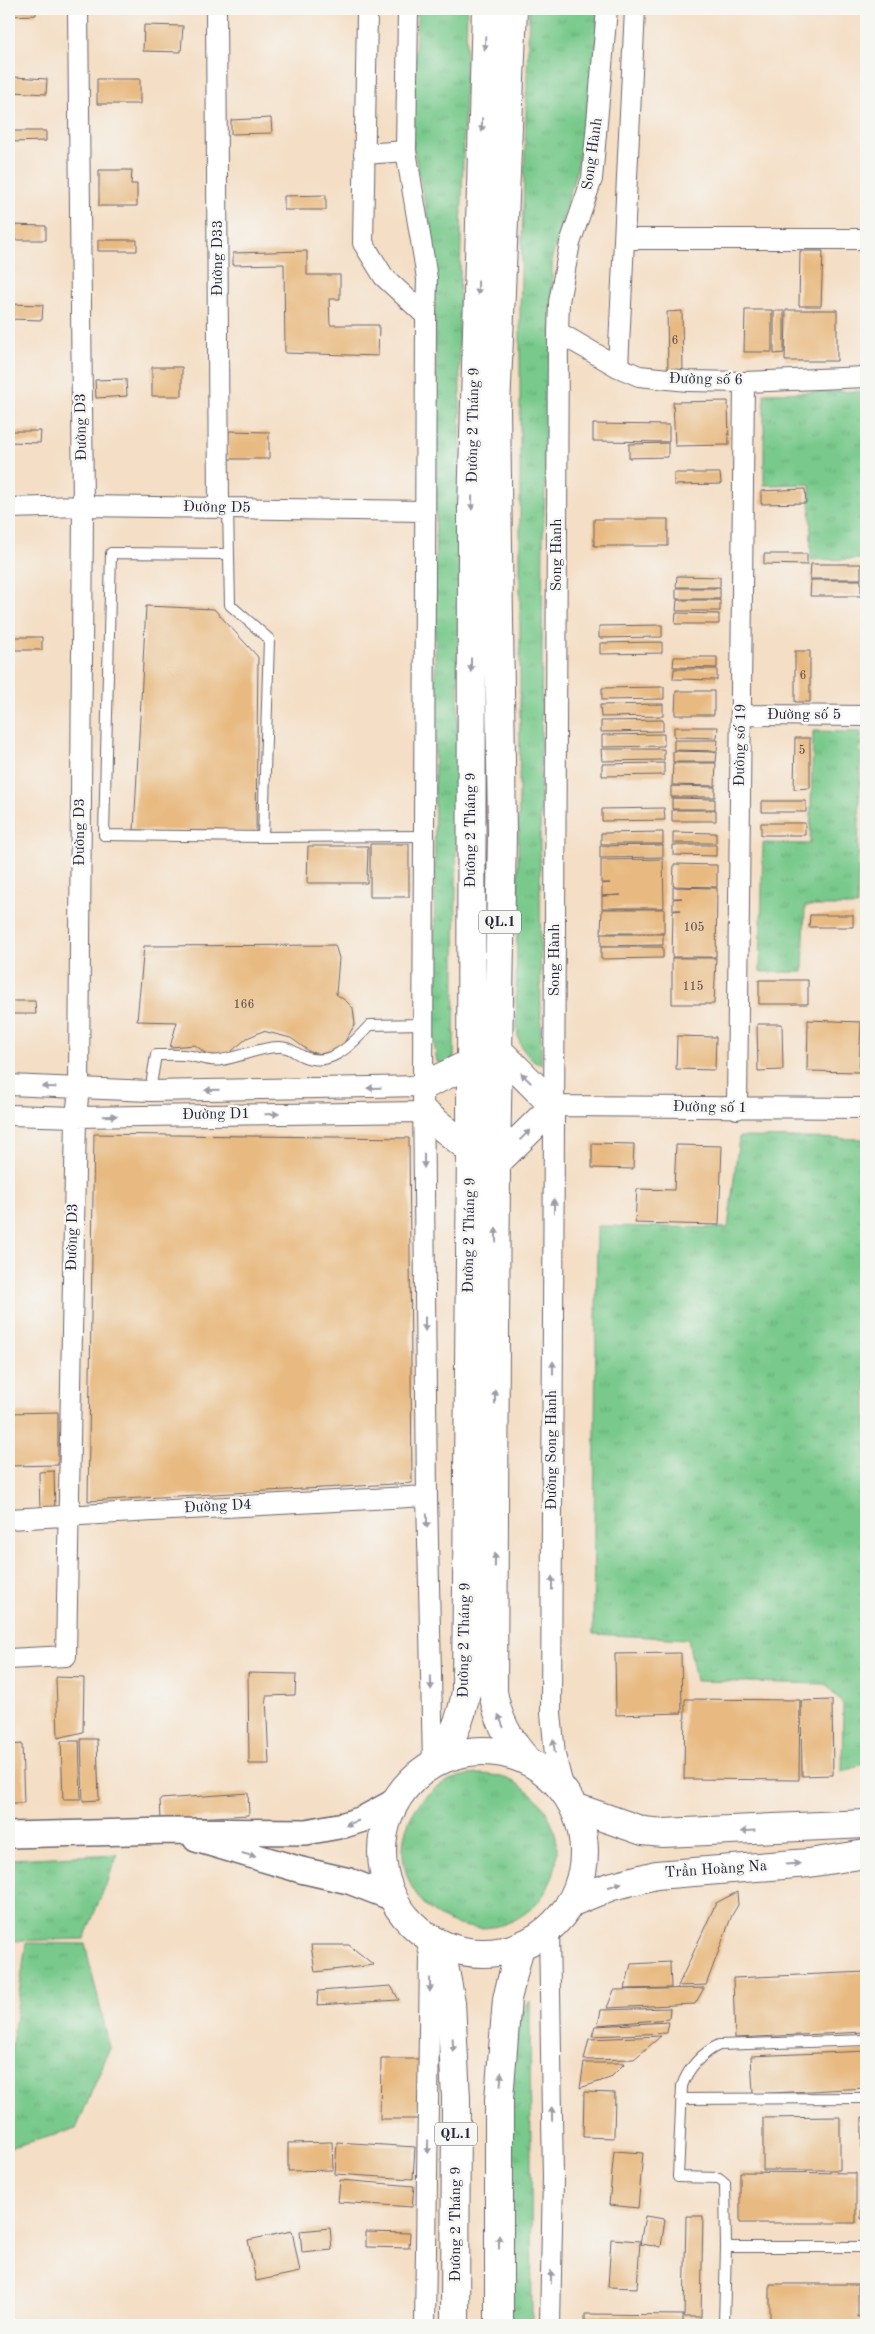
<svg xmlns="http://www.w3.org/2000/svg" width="875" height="2334" font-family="'Old Standard TT',serif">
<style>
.grass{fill:url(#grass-tufts);stroke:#4d7663}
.building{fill:#e8ba81}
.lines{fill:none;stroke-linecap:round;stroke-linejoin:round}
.service-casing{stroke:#6c646b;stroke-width:12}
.minor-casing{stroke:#6c646b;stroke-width:22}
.tertiary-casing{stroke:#6c646b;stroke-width:28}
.secondary-casing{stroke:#6c646b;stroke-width:30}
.trunk-casing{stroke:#6c646b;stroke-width:30}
.service{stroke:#fff;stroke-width:10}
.minor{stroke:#fff;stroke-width:20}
.tertiary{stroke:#fff;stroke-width:25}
.secondary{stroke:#fff;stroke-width:28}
.trunk{stroke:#fff;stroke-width:28}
.oneway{fill:#9c9ca7}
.labels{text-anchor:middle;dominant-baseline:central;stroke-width:5;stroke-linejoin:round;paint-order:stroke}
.number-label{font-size:12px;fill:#54484c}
.shield{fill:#f6f6f2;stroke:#626272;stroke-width:1}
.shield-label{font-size:14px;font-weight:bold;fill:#22223b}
.street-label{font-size:15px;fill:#22223b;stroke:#f6f6f2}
</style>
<defs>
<pattern id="grass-tufts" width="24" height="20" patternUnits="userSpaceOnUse" patternTransform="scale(1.25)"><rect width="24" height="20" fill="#78c98b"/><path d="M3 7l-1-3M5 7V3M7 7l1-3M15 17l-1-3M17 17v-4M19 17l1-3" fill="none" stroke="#68ac79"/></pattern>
</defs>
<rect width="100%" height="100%" fill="#f6f6f2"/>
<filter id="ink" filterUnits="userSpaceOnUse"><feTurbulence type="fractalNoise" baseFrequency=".02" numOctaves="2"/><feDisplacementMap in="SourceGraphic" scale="10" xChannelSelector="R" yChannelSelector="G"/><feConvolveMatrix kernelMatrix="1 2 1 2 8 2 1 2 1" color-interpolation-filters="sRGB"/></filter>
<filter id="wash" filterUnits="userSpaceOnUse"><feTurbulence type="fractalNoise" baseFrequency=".0096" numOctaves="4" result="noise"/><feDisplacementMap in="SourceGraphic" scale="20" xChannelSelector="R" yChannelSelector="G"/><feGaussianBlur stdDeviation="1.12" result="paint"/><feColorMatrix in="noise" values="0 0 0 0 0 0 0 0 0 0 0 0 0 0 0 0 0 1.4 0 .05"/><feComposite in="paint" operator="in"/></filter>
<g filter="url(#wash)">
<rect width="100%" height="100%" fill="#f4dec5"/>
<path class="grass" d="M 417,9 L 467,9 L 459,315 L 461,466 L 454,1059 L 444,1064 L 437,1062 L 434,1044 L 436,366 L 433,243 L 412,141 Z
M 529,9 L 599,9 L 596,50 L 577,168 L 552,258 L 552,332 L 543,539 L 540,843 L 541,1065 C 512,1049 518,1029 516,1000 L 520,719 L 520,311 Z
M 866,391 L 866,559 L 811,560 L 810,484 L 764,485 L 764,393 Z
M 813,731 L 861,732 L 857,906 L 805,906 L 803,972 L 760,972 L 763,843 L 810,844 Z
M 739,1137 L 866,1139 L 866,1763 L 842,1772 L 843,1705 L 826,1684 L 696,1681 L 688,1639 L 593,1634 L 597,1226 L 728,1228 Z
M403 1851a77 77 0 1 1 154 0a77 77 0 1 1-154 0Z
M 118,1854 L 84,1939 L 9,1941 L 9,1859 Z
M 26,1943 L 85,1944 L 110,2048 L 76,2129 L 9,2148 L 9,2066 Z
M 530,2001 L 532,2325 L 508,2325 L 511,2069 C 514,2042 514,2023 530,2001 Z"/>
<g id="blocks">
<path class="building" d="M 10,9 L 36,9 L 36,15 L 10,16 Z
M 144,25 L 183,26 L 181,52 L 143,51 Z
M 14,77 L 47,79 L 46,94 L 13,92 Z
M 97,79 L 140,79 L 140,104 L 97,104 Z
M 271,118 L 272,133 L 231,134 L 231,120 Z
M 10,131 L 46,131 L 46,141 L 10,142 Z
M 99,170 L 132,170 L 131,184 L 137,184 L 137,206 L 99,206 Z
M 326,195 L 326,210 L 284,210 L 284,196 Z
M 9,225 L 46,226 L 46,240 L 9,240 Z
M 98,240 L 137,240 L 137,251 L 98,251 Z
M 307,251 L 307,275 L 340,275 L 340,299 L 329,299 L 330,325 L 379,325 L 378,356 L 285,353 L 284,264 L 233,265 L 233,253 Z
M 800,251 L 823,251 L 821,306 L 799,306 Z
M 9,304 L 43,305 L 42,320 L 9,319 Z
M 745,310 L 772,310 L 772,352 L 744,352 Z
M 786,310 L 837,310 L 837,361 L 785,361 Z
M 682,311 L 683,370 L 668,370 L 667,312 Z
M 774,311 L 784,311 L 784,353 L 774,354 Z
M 152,367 L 182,367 L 182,396 L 152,396 Z
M 126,379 L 127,396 L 96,398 L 95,380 Z
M 728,401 L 729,445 L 675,446 L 673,402 Z
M 593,424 L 669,425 L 669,442 L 593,441 Z
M 9,431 L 41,431 L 40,443 L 9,442 Z
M 229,431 L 269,432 L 269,459 L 228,459 Z
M 668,443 L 668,457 L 629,458 L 629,444 Z
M 674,473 L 720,473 L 721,484 L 674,485 Z
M 805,489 L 806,503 L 761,504 L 761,491 Z
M 594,519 L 668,519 L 668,546 L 594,546 Z
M 764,554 L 807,554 L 807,565 L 764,564 Z
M 811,564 L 861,564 L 861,579 L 810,579 Z
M 677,576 L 720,577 L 720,587 L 676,587 Z
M 811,580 L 861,580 L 861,596 L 810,596 Z
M 676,588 L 720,588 L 720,599 L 676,599 Z
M 677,600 L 720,600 L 720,611 L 676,611 Z
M 146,606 L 214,609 L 258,657 L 256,832 L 134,830 Z
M 676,613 L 719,614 L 719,624 L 675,624 Z
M 662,625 L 662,637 L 599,638 L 599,626 Z
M 11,637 L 42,637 L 42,650 L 11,650 Z
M 662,642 L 662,653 L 600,654 L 600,643 Z
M 795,651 L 810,651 L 810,702 L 795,702 Z
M 674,657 L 717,657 L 717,668 L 673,667 Z
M 674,669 L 717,669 L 717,680 L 673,679 Z
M 664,687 L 664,699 L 602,700 L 602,688 Z
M 676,691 L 714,691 L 714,715 L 675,715 Z
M 663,704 L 663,716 L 601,717 L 600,705 Z
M 663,720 L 663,731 L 601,732 L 601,721 Z
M 674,727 L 718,727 L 717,738 L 674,737 Z
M 664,734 L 664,746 L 602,747 L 602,735 Z
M 795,738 L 810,738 L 810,788 L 794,789 Z
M 674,740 L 718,740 L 717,751 L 674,750 Z
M 601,749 L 664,749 L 664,760 L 602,761 Z
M 673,751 L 717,752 L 716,762 L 673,762 Z
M 664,763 L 664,775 L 602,776 L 602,764 Z
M 673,763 L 716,763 L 715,786 L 672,785 Z
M 671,786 L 715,787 L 715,797 L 671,797 Z
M 672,798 L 715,799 L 715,809 L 672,809 Z
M 762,801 L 806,801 L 806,812 L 762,812 Z
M 664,808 L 665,820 L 602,821 L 602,809 Z
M 672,810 L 716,810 L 716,821 L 672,821 Z
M 761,823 L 805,823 L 805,835 L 761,835 Z
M 663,832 L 663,844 L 601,844 L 601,833 Z
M 673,832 L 716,833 L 716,843 L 673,843 Z
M 370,844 L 409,844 L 409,897 L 370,897 Z
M 663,845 L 663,857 L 600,858 L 600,846 Z
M 673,845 L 716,845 L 716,856 L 673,855 Z
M 308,846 L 368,846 L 367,883 L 307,883 Z
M 663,859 L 664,908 L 602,908 L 602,896 L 621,895 L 602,896 L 602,884 L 610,883 L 601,883 L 601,860 Z
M 674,864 L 717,865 L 717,887 L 673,886 Z
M 673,887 L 717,888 L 716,957 L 672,957 L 673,911 L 681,910 L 673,910 L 673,899 L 682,898 L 673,898 Z
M 602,909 L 664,909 L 664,933 L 601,933 Z
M 810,915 L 853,915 L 853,927 L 809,927 Z
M 601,934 L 663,934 L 663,945 L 601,946 Z
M 335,945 L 339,958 L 336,994 L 346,1001 L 353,1008 L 355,1024 L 343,1045 L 332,1052 L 322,1054 L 310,1052 L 291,1038 L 263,1031 L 247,1038 L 225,1057 L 208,1055 L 195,1045 L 170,1047 L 177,1022 L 137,1021 L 144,946 Z
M 601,947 L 663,947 L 663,958 L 601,959 Z
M 672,958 L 716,958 L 714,1004 L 672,1004 Z
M 759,980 L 808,980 L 808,1004 L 759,1004 Z
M 9,1001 L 35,1001 L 36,1014 L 9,1014 Z
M 808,1020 L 861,1022 L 859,1072 L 807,1071 Z
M 757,1024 L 782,1024 L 783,1070 L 758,1071 Z
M 677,1036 L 716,1037 L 715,1070 L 676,1069 Z
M 94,1134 L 409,1138 L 412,1483 L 88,1501 Z
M 592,1143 L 634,1144 L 633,1169 L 592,1168 Z
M 676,1145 L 722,1146 L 719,1225 L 635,1223 L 637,1189 L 674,1190 Z
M 58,1412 L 58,1465 L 9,1466 L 9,1413 Z
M 54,1471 L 55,1513 L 40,1513 L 39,1472 Z
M 681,1653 L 682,1713 L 616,1715 L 615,1654 Z
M 248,1673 L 296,1674 L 295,1695 L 266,1696 L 269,1764 L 249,1764 Z
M 56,1677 L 84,1678 L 83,1732 L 58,1738 Z
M 685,1699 L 800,1700 L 799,1780 L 684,1779 Z
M 832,1700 L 833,1775 L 802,1776 L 801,1701 Z
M 81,1739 L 97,1739 L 99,1800 L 83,1801 Z
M 61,1741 L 79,1741 L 81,1799 L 63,1799 Z
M 22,1744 L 24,1803 L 11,1803 L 9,1745 Z
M 248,1793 L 249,1815 L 161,1820 L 160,1799 Z
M 737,1892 L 738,1905 L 732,1915 L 706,1985 L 678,1986 L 716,1903 Z
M 311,1945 L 349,1945 L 374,1965 L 315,1972 Z
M 670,1962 L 671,1988 L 625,1989 L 631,1964 Z
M 866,1972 L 866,2032 L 735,2038 L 733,1978 Z
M 391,1986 L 399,2000 L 317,2005 L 318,1991 Z
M 704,1988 L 695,2004 L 607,2008 L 614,1990 Z
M 670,2008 L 669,2019 L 598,2025 L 601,2010 Z
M 669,2022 L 667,2033 L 592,2036 L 595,2026 Z
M 661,2036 L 634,2059 L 584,2060 L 589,2039 Z
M 866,2051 L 866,2088 L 753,2094 L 751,2056 Z
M 381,2059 L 420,2059 L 419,2119 L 380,2119 Z
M 584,2063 L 625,2063 L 610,2078 L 580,2088 Z
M 584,2092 L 615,2093 L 614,2138 L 583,2137 Z
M 840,2117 L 840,2170 L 763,2170 L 763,2118 Z
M 862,2117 L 866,2117 L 866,2219 L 861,2219 Z
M 332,2142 L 333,2170 L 288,2171 L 288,2143 Z
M 337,2142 L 415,2147 L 413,2179 L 335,2174 Z
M 614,2151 L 643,2153 L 638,2208 L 609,2205 Z
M 740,2172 L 856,2173 L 856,2223 L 740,2223 Z
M 340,2180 L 414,2186 L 412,2207 L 338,2202 Z
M 645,2216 L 665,2219 L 661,2247 L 640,2244 Z
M 686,2216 L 703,2216 L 701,2317 L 684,2317 Z
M 330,2228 L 332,2250 L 302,2253 L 300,2231 Z
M 292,2231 L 300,2272 L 256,2281 L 248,2240 Z
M 366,2232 L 410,2233 L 409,2248 L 366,2247 Z
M 611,2239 L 640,2241 L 637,2288 L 608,2287 Z
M 770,2284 L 858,2284 L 858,2317 L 866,2317 L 866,2325 L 770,2325 Z
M 585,2314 L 683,2315 L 683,2325 L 585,2325 Z"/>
</g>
</g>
<g filter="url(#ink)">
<use href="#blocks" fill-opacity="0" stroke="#6c646b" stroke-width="1"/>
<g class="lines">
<defs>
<path id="service" d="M 228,508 L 230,605 L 269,639 L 263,837 L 424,836
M 229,554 L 111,553 L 104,835 L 263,837
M 150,1091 L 156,1055 C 167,1055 180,1054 191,1056 C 201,1058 211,1062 221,1060 C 240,1057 258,1048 277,1047 C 288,1046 294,1052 302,1056 C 331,1069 353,1043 370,1025 L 423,1024
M 866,2040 L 719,2045 C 702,2053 688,2068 682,2086 L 678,2177 L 719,2178 L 725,2183 L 726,2247 L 866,2247
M 681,2099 L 866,2098
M 724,2325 L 726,2247"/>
<path id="minor" d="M 216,9 L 219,508
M 366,9 L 367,14 L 363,243 L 384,277 L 426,316 L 423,1086 L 427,1496 L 433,1763
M 408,9 L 406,151 L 424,259 L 427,279 L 426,316
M 364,154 L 406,151
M 624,239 L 866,239
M 558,332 L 618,367 L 639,376 L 688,381 L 744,382 L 866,377
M 618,367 L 635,9
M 9,508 L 83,506 L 425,511
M 741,715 L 866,716
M 9,1085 L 150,1091 L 423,1086
M 554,1106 L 866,1108
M 737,1109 L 744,382
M 9,1115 L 76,1117 L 423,1112
M 9,1519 L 427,1496
M 9,1659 L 66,1656 L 76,1117 L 79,1088 L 83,506 L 78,9
M 565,1793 L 555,1755 L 551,1713 L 558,332 L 559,302 L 570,243 L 592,179 L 607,9
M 549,1929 L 553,2178 L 550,2325
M 425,2325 L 430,1956 L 426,1936"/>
<path id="tertiary" d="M 9,1835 L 169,1831 L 306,1832 L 344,1825 L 363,1819 L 396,1801
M 196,1839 L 301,1870 L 349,1881 L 393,1898"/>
<path id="secondary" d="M 574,1807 L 643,1831 L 663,1833 L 866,1824
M 570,1903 L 609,1887 L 656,1875 L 809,1863 L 866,1854"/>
<path id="trunk" d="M 513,9 L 496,408 L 502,833 L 496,1163 L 493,1691 C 497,1719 509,1741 528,1761
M 423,1086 L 471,1063
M 423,1112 L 471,1150
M 496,1163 L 554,1106 L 498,1050
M382 1852a101 101 0 1 1 202 0a101 101 0 1 1-202 0Z
M 433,1763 C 452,1742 462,1719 466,1691 L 471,1150 L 472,510 L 486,9
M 440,1944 L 451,2002 L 456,2098 L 455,2325
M 499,2325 L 499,2099 L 507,1999 L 520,1946"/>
</defs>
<use href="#service" class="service-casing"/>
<use href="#minor" class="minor-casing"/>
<use href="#tertiary" class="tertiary-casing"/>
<use href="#secondary" class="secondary-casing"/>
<use href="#trunk" class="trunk-casing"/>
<use href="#service" class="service"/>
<use href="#minor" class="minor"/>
<use href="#tertiary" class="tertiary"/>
<use href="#secondary" class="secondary"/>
<use href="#trunk" class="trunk"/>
</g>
<defs><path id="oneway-solid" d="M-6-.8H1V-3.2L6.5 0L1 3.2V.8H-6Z" transform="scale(1.25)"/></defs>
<g class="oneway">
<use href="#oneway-solid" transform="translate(485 43) rotate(93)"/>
<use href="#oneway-solid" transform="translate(482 125) rotate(91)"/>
<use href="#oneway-solid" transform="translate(478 288) rotate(91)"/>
<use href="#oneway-solid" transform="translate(472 503) rotate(91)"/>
<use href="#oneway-solid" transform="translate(471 665) rotate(90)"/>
<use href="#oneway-solid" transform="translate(526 1078) rotate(-135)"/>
<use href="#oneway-solid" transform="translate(49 1087) rotate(-178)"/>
<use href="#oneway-solid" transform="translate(374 1088) rotate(179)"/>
<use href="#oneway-solid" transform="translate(212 1090) rotate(179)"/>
<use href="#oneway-solid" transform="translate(272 1114) rotate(-1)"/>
<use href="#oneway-solid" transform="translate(110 1116) rotate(-1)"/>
<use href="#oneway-solid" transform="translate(525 1135) rotate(-44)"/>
<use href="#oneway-solid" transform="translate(424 1161) rotate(90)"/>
<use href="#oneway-solid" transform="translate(554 1206) rotate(-90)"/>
<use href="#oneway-solid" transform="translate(496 1235) rotate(-90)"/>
<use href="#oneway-solid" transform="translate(425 1324) rotate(90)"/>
<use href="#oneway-solid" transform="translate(553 1368) rotate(-90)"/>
<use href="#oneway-solid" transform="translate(495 1397) rotate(-90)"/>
<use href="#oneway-solid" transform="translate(427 1521) rotate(89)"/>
<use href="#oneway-solid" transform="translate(495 1560) rotate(-89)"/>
<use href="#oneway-solid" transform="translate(552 1583) rotate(-90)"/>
<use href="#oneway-solid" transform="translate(431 1683) rotate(89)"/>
<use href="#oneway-solid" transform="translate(501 1721) rotate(-112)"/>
<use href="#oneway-solid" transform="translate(554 1746) rotate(-98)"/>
<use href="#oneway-solid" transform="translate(352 1823) rotate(161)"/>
<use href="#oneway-solid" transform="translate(748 1831) rotate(177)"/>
<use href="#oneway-solid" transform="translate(249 1855) rotate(16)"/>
<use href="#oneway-solid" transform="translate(793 1864) rotate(-4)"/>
<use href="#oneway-solid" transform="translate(615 1885) rotate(-18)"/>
<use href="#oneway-solid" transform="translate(430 1985) rotate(91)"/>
<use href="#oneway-solid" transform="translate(453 2045) rotate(87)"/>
<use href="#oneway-solid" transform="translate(501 2079) rotate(-86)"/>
<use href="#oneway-solid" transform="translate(552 2114) rotate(-91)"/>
<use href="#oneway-solid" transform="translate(428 2147) rotate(91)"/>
<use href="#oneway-solid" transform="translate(499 2242) rotate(-90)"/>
<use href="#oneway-solid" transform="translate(551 2277) rotate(-89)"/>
</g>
</g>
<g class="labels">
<g class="number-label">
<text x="675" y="341">6</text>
<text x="803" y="676">6</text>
<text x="802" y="751">5</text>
<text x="694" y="928">105</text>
<text x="693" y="987">115</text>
<text x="244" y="1005">166</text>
</g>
<g class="shield">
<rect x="479" y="910.5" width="42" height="23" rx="4"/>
<rect x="435" y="2122.5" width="42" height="23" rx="4"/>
</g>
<g class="shield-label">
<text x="500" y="922">QL.1</text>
<text x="456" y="2134">QL.1</text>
</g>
<g class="street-label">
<text transform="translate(593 154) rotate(-82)">Song Hành</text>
<text transform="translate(218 258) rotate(-90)">Đường D33</text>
<text transform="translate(706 380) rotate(1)">Đường số 6</text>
<text transform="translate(474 425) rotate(-89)">Đường 2 Tháng 9</text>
<text transform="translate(82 427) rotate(-91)">Đường D3</text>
<text transform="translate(217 508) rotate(1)">Đường D5</text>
<text transform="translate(557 555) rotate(-90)">Song Hành</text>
<text x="804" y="715">Đường số 5</text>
<text transform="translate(741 745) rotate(-89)">Đường số 19</text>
<text transform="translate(471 830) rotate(-90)">Đường 2 Tháng 9</text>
<text transform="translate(80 832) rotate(-90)">Đường D3</text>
<text transform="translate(555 960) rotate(-90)">Song Hành</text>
<text transform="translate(710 1108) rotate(1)">Đường số 1</text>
<text transform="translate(216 1115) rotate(-1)">Đường D1</text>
<text transform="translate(470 1235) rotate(-89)">Đường 2 Tháng 9</text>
<text transform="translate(73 1237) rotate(-89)">Đường D3</text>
<text transform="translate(552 1450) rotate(-90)">Đường Song Hành</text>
<text transform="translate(218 1507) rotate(-3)">Đường D4</text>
<text transform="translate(465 1640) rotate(-89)">Đường 2 Tháng 9</text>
<text transform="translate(716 1870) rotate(-4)">Trần Hoàng Na</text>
<text transform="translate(456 2224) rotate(-90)">Đường 2 Tháng 9</text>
</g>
</g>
<rect width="875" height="2334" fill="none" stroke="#f6f6f2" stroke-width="30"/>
</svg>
